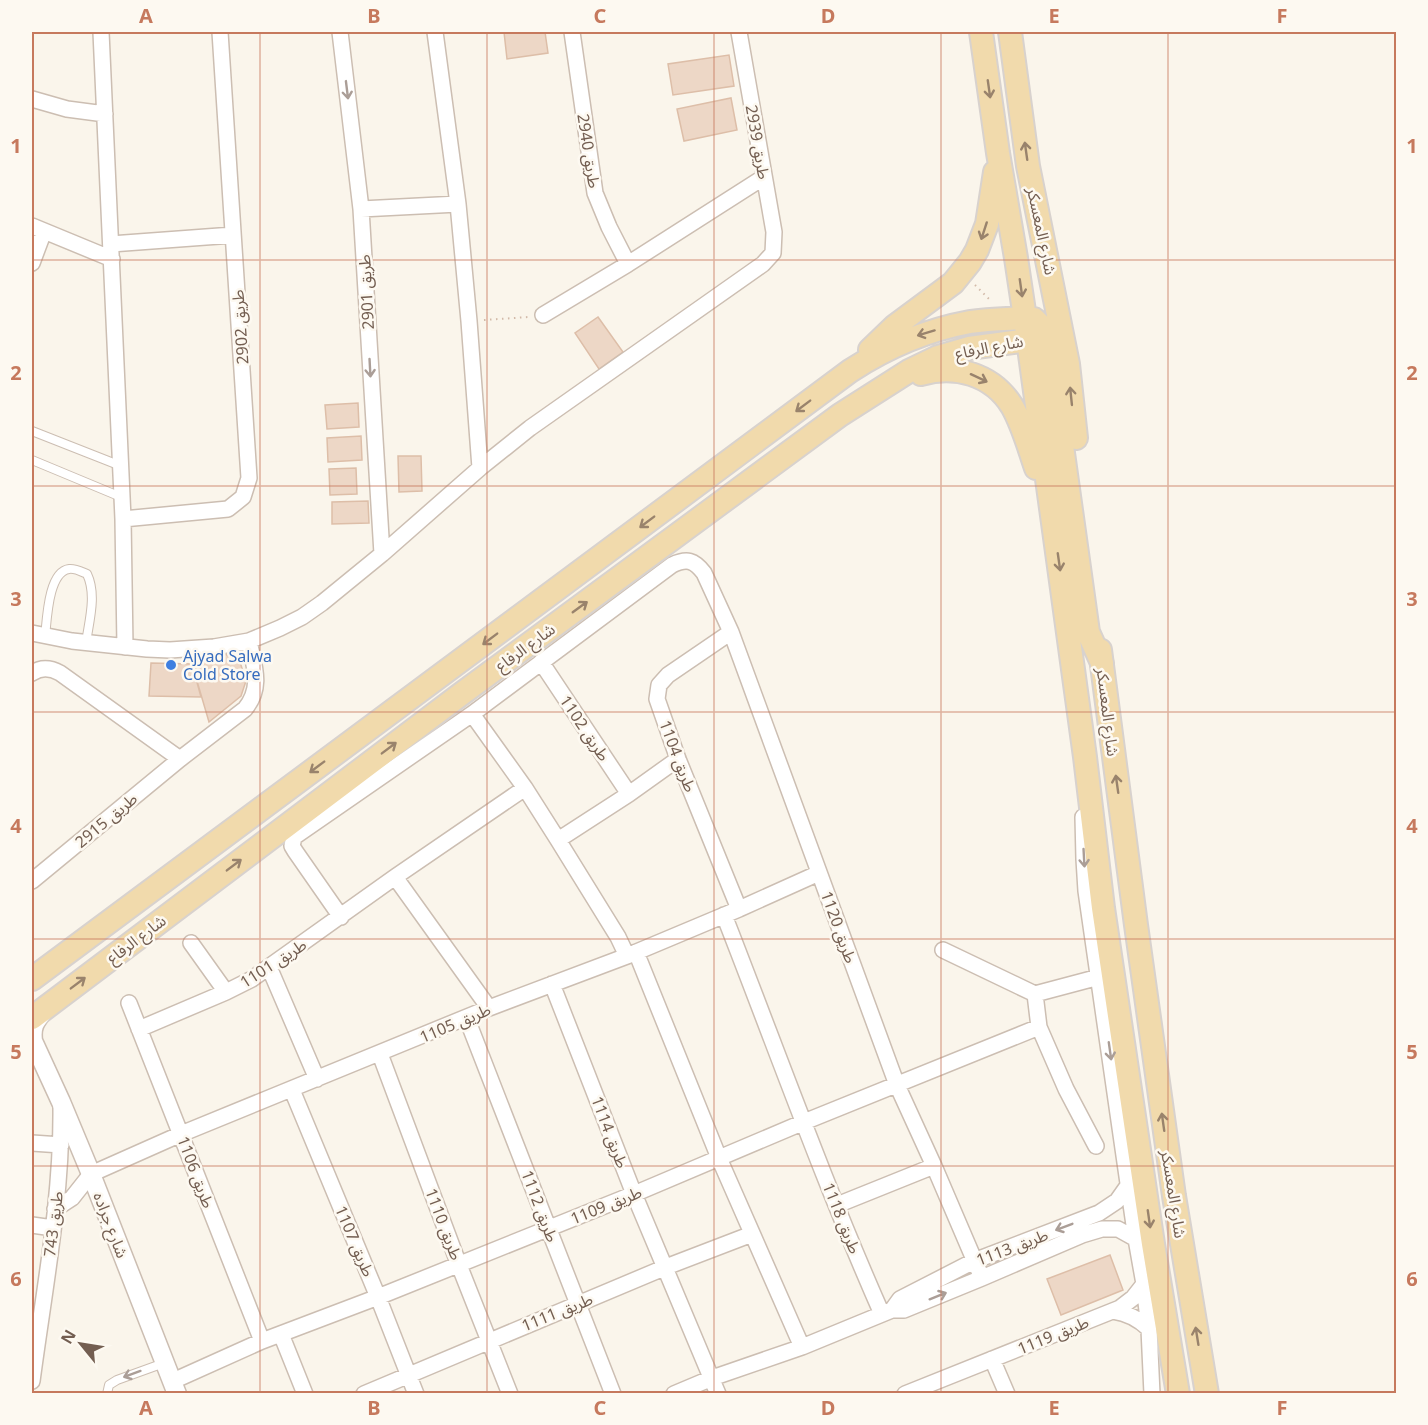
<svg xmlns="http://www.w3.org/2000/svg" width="1428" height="1425" font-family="'Noto Sans','Noto Sans Arabic',sans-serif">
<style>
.building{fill:#edd7c6;stroke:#ddbea8;stroke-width:1.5}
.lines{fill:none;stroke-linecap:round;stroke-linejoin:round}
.service-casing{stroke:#ccbeb2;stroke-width:10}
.minor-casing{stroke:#ccbeb2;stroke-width:18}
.tertiary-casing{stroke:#ccbeb2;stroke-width:21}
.primary-casing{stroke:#d8d2ce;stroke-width:26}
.path{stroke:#d2baa9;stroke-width:2;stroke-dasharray:1.5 4.5;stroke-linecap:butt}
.service{stroke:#fff;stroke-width:8}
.minor{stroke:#fff;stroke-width:15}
.tertiary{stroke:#fff;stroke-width:18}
.primary{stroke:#f1daac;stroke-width:22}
.oneway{stroke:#99836c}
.oneway2{stroke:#ab9e97}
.grid{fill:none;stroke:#c6795d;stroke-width:1.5;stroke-opacity:0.55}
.shop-dot{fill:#3f7fe0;stroke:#fdf9f1;stroke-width:2}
.labels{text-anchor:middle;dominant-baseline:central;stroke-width:5;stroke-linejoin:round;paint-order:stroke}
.street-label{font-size:16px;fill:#735e51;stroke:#fdf9f1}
.shop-label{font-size:16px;fill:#366cbe;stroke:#fdf9f1;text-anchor:start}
.neatline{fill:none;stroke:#c6795d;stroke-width:2}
.grid-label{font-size:20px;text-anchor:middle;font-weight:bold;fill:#c6795d}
</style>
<rect width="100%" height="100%" fill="#faf5eb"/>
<path class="building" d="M 504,32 L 545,32 L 548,53 L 507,59 Z
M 729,55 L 734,86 L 673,95 L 668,64 Z
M 731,98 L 737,130 L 684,141 L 677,109 Z
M 598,317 L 623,352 L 599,369 L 575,333 Z
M 358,403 L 359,427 L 327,429 L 325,405 Z
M 361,436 L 362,460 L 328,462 L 327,438 Z
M 398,456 L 421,456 L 422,491 L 399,492 Z
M 356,468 L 357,494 L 330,495 L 329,469 Z
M 368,501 L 369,523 L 332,524 L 332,502 Z
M 225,654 L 240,662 L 246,681 L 241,696 L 209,722 L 192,664 Z
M 151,663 L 192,664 L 201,697 L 149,696 Z
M 1110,1255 L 1123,1290 L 1061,1315 L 1047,1279 Z"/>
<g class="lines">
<defs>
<path id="service" d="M 32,431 L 121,466
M 32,460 L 121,497
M 45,637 C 47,620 48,572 69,569 C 75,568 82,572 87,574 C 97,595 89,621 86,643
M 107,1394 L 109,1385 L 117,1380 L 164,1363"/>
<path id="minor" d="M 101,32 L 123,519 L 125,647
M 340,32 L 361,209 L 382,554
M 435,32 L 458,204 L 469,321 L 480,468
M 572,32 L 595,193 L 609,227 L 628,264
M 32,99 L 67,109 L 105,114
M 361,209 L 458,204
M 32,226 L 112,259
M 111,244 L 233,235
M 32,263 L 44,231
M 543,315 L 628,264 L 764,177
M 123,519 L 228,509 L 243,497 L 249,478 L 220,32
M 731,632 L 668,675 L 659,685 L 657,699 L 678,759 L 739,909
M 32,633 L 72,641 L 147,649 L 170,650 L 214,647 L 249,641 L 280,628 L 302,617 L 322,603 L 382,554 L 480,468 L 530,428 L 763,264 L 773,253 L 774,232 L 739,32
M 541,662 L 629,794
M 32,673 C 41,667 51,668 60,673 L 180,759
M 472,714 L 525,788 L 558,840 L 618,937 L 627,956
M 1083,817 L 1084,859 L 1086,891 L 1136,1239 L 1144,1284 L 1149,1329 L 1152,1394
M 558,840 L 629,794 L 678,759
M 395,877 L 489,1008
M 32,881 L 180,759 L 245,709 C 263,687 254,666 249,641
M 724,915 C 776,1048 824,1183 882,1314
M 341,917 L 295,851 L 292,846 L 294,837 L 472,714 L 672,565 C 687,558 694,560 704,573 L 731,632 L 897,1085 L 934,1166 L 982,1278
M 191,943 L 226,992
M 943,950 L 1035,994 L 1099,977
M 636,952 L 719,1158 L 802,1347
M 269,967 L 317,1079
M 552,984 L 634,1194 L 718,1394
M 1035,994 L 1039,1027 L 1066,1089 L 1096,1146
M 129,1003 L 262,1341
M 467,1019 L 613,1394
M 139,1029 L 226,992 L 252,979 L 395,877 L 525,788
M 380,1054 L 459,1265 L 510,1394
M 292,1090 L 378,1297 L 416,1394
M 32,1143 L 61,1145
M 837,1205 L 934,1166
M 55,1209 L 72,1198 L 91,1174 L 181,1134 L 489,1008 L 627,956 L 739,909 L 819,873
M 32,1225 L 53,1228
M 892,1310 L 900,1299 L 974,1261 L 1099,1213 L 1117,1201 L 1129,1184
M 1113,1311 C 1127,1313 1138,1318 1149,1329
M 281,1334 L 305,1394
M 992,1359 L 1007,1394
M 32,1381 C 44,1290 62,1199 61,1107
M 173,1381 L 262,1341 L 378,1297 L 634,1194 L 804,1122 L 1039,1027
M 364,1394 L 666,1267 L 752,1234
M 674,1394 L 712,1378 L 802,1347 L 892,1310 L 904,1310 L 982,1278 L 1082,1235 L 1102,1229 L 1118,1229 L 1136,1239
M 905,1394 L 1120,1308 L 1133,1298 L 1144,1284"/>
<path id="tertiary" d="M 45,1009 C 36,1021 31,1025 33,1041 L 61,1102 L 91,1174 L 177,1394"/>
<path id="primary" d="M 981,32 L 998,153 L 1016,258 L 1025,318 L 1085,757 L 1103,908 L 1153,1244 L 1178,1394
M 1010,32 L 1028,166 L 1068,364 L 1076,438
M 870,350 L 895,326 L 953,283 L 970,262 L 977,250 L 987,224 L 995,172
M 921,374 C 955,364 992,374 1012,406 C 1023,425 1029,448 1036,468
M 1100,650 L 1136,925 L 1174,1196 L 1207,1394
M 32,979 L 850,371 C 887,347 926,330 970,322 C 988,319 1007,319 1025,318 L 1034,319 L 1043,328 L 1051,367 L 1088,632 L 1102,663
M 32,1018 L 460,695 L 840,415 L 909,371 L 938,357 L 969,348 L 1028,340 L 1039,332"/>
</defs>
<use href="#service" class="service-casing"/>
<use href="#minor" class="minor-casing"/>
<use href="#tertiary" class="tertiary-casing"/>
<use href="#primary" class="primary-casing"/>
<path class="path" d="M 975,285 L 990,300
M 484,320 L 529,317"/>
<use href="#service" class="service"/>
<use href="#minor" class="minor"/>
<use href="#tertiary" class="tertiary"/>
<use href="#primary" class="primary"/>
</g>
<defs><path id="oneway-shaft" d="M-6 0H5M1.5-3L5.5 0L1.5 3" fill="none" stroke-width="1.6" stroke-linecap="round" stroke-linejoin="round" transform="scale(1.5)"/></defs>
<g class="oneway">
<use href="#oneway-shaft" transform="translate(989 89) rotate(82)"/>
<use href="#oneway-shaft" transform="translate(1026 151) rotate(-98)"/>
<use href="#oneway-shaft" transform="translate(984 231) rotate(108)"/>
<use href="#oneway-shaft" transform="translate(1021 288) rotate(82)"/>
<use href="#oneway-shaft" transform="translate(926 333) rotate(163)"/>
<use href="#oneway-shaft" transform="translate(979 378) rotate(25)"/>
<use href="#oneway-shaft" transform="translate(1071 396) rotate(-96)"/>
<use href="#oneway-shaft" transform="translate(803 406) rotate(143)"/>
<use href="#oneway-shaft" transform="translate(647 522) rotate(143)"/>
<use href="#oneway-shaft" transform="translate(1059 562) rotate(82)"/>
<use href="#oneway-shaft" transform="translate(580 607) rotate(-36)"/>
<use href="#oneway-shaft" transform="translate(490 639) rotate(143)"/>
<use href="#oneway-shaft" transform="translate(389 748) rotate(-37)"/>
<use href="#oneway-shaft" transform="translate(317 767) rotate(143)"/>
<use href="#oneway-shaft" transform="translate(1117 784) rotate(-98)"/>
<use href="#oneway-shaft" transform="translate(234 865) rotate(-37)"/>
<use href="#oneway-shaft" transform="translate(78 983) rotate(-37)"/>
<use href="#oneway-shaft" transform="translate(1163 1122) rotate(-98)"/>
<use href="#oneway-shaft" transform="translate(1149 1219) rotate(82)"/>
<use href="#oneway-shaft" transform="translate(1197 1336) rotate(-99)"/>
</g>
<g class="oneway2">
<use href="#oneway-shaft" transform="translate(347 90) rotate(83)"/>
<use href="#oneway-shaft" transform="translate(370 368) rotate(87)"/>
<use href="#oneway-shaft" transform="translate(1084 858) rotate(87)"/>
<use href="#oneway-shaft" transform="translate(1110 1051) rotate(82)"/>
<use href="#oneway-shaft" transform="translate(1064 1227) rotate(159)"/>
<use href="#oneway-shaft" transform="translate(938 1296) rotate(-22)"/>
<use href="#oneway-shaft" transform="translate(132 1374) rotate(160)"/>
</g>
<path class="grid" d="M 260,32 L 260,1394M 487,32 L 487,1394M 714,32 L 714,1394M 941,32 L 941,1394M 1168,32 L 1168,1394M 32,260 L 1396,260M 32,486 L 1396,486M 32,712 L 1396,712M 32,939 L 1396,939M 32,1166 L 1396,1166"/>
<circle class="shop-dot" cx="171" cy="665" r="6"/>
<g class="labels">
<g class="street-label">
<text transform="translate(758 142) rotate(80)">طريق 2939</text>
<text transform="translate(589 151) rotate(81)">طريق 2940</text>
<text transform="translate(1042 231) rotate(78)">شارع المعسكر</text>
<text transform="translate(366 292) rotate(-93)">طريق 2901</text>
<text transform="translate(240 327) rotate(-94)">طريق 2902</text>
<text transform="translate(989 347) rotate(-11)">شارع الرفاع</text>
<text transform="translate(525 647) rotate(-36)">شارع الرفاع</text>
<text transform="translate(1108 712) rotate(83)">شارع المعسكر</text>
<text transform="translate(585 728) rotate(56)">طريق 1102</text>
<text transform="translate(678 756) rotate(69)">طريق 1104</text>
<text transform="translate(106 820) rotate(-40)">طريق 2915</text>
<text transform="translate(839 927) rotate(70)">طريق 1120</text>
<text transform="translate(136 939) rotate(-37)">شارع الرفاع</text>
<text transform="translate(273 963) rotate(-33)">طريق 1101</text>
<text transform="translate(455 1023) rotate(-23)">طريق 1105</text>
<text transform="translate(610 1132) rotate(69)">طريق 1114</text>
<text transform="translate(196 1172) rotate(69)">طريق 1106</text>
<text transform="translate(1174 1194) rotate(81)">شارع المعسكر</text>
<text transform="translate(606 1205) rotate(-22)">طريق 1109</text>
<text transform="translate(540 1206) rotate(69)">طريق 1112</text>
<text transform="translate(842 1218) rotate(68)">طريق 1118</text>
<text transform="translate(53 1224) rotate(-83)">طريق 743</text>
<text transform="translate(444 1224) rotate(69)">طريق 1110</text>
<text transform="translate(111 1225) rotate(69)">شارع جراده</text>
<text transform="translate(355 1241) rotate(67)">طريق 1107</text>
<text transform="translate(1012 1247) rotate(-21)">طريق 1113</text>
<text transform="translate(557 1312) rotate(-22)">طريق 1111</text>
<text transform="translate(1053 1335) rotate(-22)">طريق 1119</text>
</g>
<g class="shop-label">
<text x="183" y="656">Ajyad Salwa<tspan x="183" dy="18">Cold Store</tspan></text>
</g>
</g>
<rect width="1428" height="1425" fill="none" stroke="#fdf9f1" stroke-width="66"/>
<g transform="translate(81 1344) rotate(300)" stroke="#fdf9f1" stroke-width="4.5" paint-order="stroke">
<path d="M0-4.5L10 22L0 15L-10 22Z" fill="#735e51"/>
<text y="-9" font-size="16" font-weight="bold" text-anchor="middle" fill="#735e51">N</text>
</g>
<rect x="33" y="33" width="1362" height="1359" class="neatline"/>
<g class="grid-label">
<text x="146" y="23">A</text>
<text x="374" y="23">B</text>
<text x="600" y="23">C</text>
<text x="828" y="23">D</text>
<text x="1054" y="23">E</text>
<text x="1282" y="23">F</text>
<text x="16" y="153">1</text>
<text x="1412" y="153">1</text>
<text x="16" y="380">2</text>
<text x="1412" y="380">2</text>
<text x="16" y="606">3</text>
<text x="1412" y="606">3</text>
<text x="16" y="833">4</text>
<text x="1412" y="833">4</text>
<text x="16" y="1059">5</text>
<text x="1412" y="1059">5</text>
<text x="16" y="1286">6</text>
<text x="1412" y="1286">6</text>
<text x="146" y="1415">A</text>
<text x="374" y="1415">B</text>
<text x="600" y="1415">C</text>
<text x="828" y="1415">D</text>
<text x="1054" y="1415">E</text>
<text x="1282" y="1415">F</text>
</g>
</svg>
